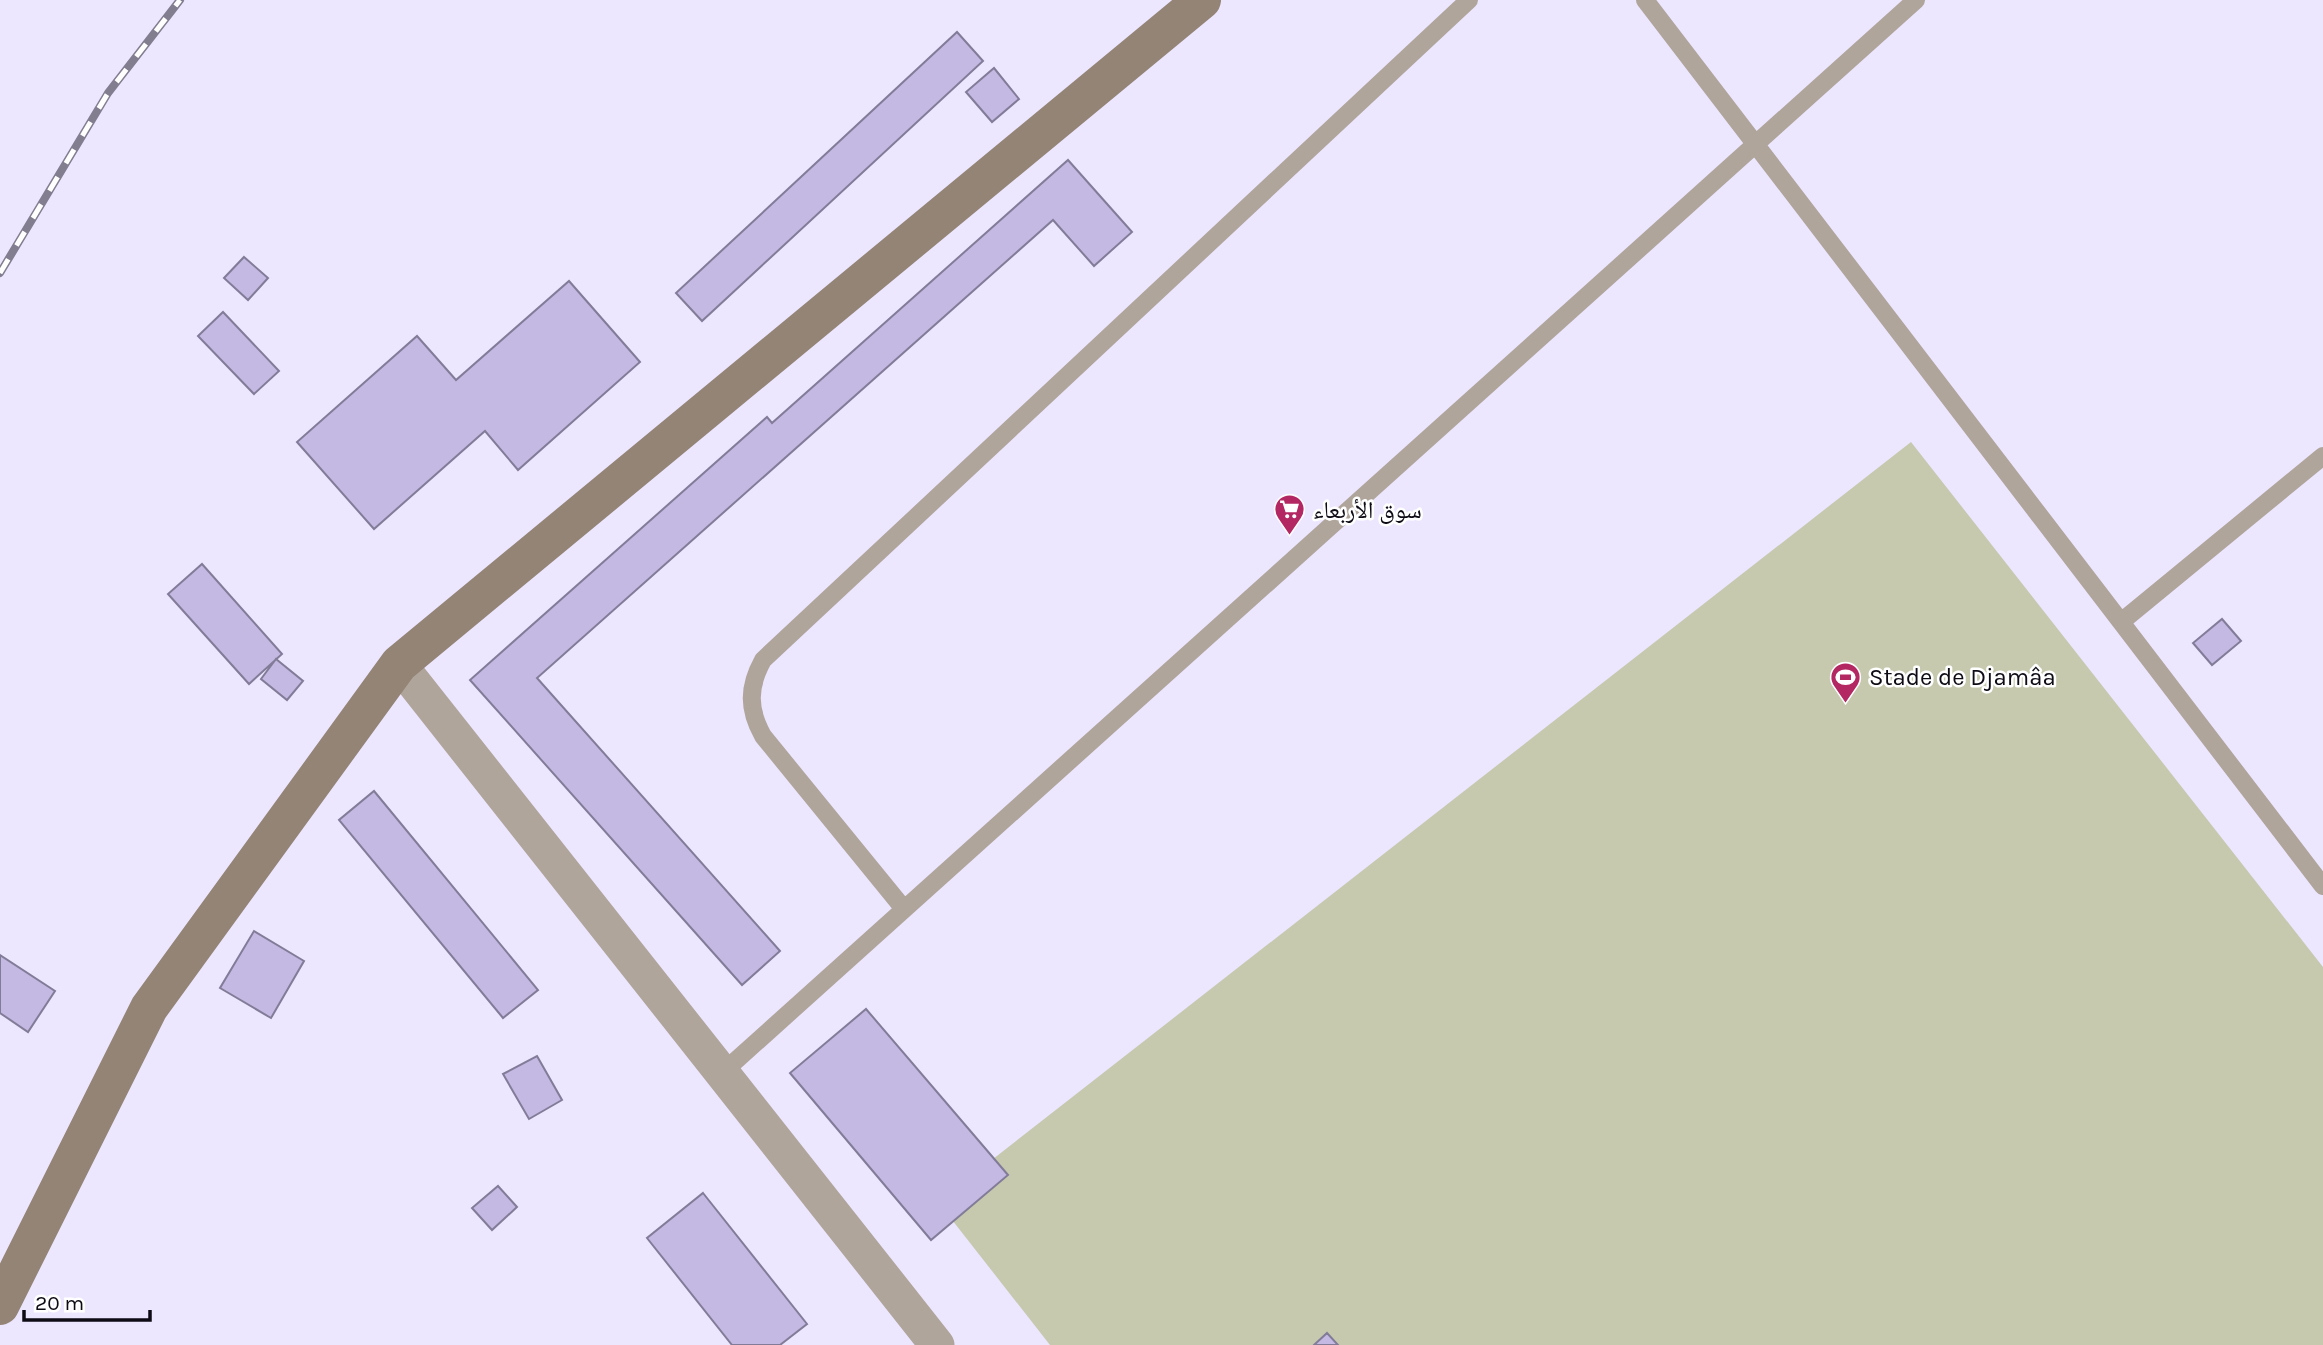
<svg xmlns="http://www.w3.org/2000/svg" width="2323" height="1345" font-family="Karla,'Noto Naskh Arabic',sans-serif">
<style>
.green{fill:#c6c9ae}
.building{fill:#c3b9e2;stroke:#837c98;stroke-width:2}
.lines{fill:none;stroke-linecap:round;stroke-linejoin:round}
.lane{stroke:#afa59b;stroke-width:18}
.street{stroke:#afa59b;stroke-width:35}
.secondary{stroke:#938475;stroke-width:38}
.rail-casing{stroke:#827d8f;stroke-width:8}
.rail{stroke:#fff;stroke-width:5;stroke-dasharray:16;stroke-linecap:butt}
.labels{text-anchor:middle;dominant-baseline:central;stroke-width:5;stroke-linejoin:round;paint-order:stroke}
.poi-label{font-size:24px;fill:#0e0b15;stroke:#fff;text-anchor:start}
</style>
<rect width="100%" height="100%" fill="#ece6ff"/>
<path class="green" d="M 1911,442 L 2323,967 L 2323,1345 L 1050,1345 L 938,1202 Z"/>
<path class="building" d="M 957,32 L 983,61 L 702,321 L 676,293 Z
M 994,68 L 1019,99 L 992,122 L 966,92 Z
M 1068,160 L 1132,232 L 1094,266 L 1053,220 L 537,678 L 780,951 L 742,985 L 470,680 L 767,417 L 772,423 Z
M 244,257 L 268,278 L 248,300 L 224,278 Z
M 569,281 L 640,362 L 518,470 L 485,431 L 374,529 L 297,442 L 417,336 L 456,380 Z
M 223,312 L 279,371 L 254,394 L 198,336 Z
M 202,564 L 282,654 L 249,684 L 168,594 Z
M 2222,619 L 2241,641 L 2212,665 L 2193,643 Z
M 276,659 L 303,681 L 287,700 L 261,679 Z
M 374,791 L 538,990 L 503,1018 L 339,820 Z
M 254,931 L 304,961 L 271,1018 L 220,988 Z
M 0,955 L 55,991 L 28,1032 L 0,1013 Z
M 866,1009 L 1008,1175 L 931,1240 L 790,1073 Z
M 537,1056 L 562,1100 L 529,1119 L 503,1074 Z
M 498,1186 L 517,1207 L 492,1230 L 472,1208 Z
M 703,1193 L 807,1324 L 780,1345 L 732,1345 L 647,1238 Z
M 1327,1333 L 1338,1345 L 1314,1345 Z"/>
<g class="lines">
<path class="lane" d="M 1645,0 L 2323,886
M 2121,622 L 2323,456
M 904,909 L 763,736 C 748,709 748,687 763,660 L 1469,0
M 722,1073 L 1916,0"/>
<path class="street" d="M 399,664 L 937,1345"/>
<path class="secondary" d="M 0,1306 L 149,1008 L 399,664 L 1202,0"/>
<defs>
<path id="rail" d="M 0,273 L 108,93 L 180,0"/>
</defs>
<use href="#rail" class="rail-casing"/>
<use href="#rail" class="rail"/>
</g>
<defs>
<symbol id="supermarket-pin" viewBox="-11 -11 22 30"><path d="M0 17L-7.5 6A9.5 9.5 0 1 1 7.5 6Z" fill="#b32762" stroke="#fff"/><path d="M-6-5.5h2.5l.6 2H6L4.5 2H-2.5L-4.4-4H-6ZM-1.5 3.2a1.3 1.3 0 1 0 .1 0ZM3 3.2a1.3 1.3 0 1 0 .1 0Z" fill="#fff"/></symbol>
<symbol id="stadium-pin" viewBox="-11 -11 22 30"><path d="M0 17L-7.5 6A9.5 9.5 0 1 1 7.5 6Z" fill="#b32762" stroke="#fff"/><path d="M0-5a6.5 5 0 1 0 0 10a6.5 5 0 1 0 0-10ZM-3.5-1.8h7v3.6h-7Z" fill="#fff"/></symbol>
</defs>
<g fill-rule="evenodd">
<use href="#supermarket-pin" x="1272" y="492" width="35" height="47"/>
<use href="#stadium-pin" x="1828" y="660" width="35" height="47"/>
</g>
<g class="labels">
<g class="poi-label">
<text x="1313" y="510">سوق الأربعاء</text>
<text x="1869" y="677">Stade de Djamâa</text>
</g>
</g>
<path d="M24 1310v10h126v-10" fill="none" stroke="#0e0b15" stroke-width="3.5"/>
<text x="35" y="1310" font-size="21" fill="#0e0b15" stroke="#ffffff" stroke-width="5" paint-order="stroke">20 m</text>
</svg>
